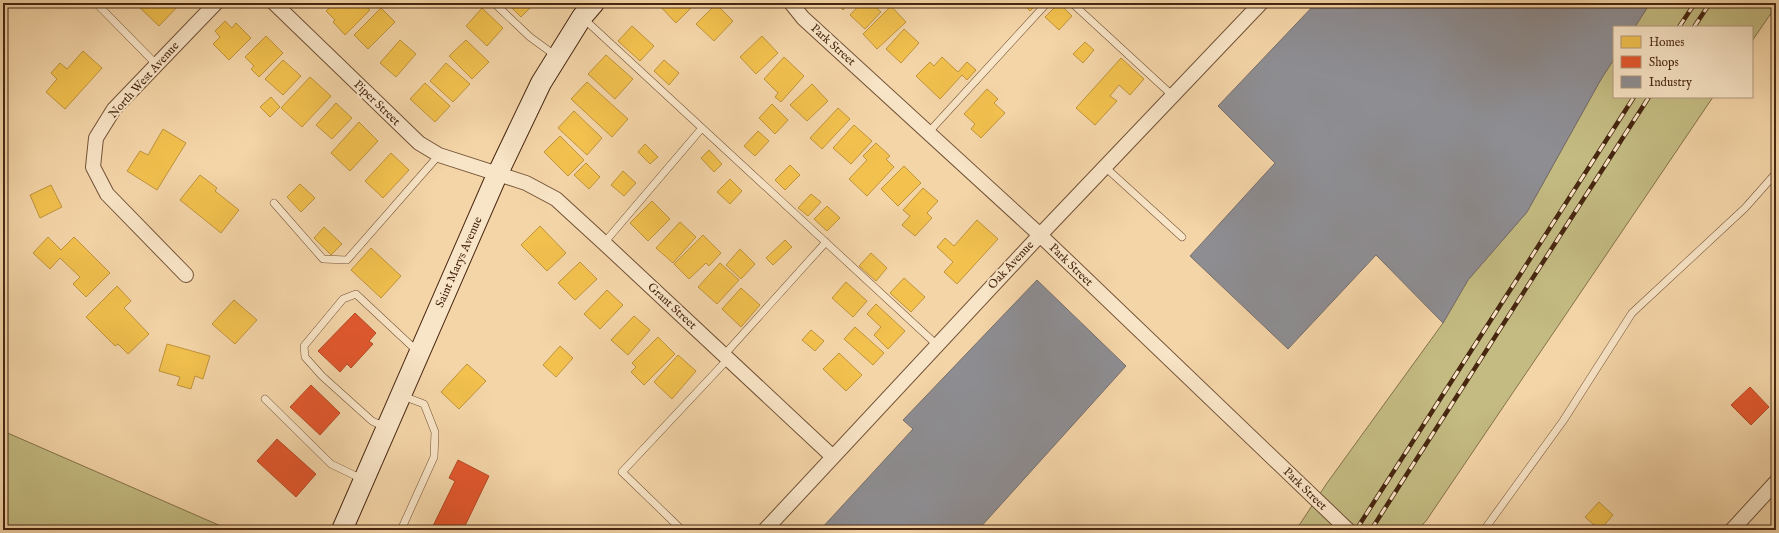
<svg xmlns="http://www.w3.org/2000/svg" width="1779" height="533" font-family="'IM FELL English',serif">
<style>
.green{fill:#c3bb82;stroke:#857149}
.homes{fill:#f2c14e;stroke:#bf933b}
.shops{fill:#e4572e;stroke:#b54925}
.industry{fill:#8d8d92;stroke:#786e6b}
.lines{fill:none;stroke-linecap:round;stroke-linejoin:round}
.service-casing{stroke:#725236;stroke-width:8}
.minor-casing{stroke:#725236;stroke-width:16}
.secondary-casing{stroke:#472710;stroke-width:22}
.service{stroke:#f8e4c6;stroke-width:7}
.minor{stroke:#f8e4c6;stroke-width:14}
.secondary{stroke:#f8e4c6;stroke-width:20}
.rail-casing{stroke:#472710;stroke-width:4.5}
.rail{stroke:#f8e4c6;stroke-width:3;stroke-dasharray:9;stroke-linecap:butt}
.labels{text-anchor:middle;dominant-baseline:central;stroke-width:4;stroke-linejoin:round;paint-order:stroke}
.street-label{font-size:12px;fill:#472710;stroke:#f8e4c6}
</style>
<rect width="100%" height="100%" fill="#f4d5a8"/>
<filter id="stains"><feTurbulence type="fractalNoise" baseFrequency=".005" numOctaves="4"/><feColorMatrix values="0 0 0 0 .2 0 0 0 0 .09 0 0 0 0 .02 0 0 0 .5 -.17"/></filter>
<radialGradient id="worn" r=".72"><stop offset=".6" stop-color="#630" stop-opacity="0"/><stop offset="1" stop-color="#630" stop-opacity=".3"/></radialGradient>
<path class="green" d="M 1650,3 L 1776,3 L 1776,6 L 1752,41 L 1752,27 L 1635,27 Z
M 1614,59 L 1614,97 L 1713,97 L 1426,521 L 1417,530 L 1296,530 L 1327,483 L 1443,323 L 1468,280 L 1527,212 L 1600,81 Z
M 3,431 L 230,530 L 3,530 Z"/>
<path class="homes" d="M 142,3 L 181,3 L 159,26 L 138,6 Z
M 334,3 L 362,3 L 370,10 L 345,35 L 333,22 L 335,20 L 326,11 Z
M 507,3 L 535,3 L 521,17 Z
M 657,3 L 696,3 L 676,23 Z
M 836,3 L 849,3 L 843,10 Z
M 861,3 L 871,3 L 881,12 L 865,29 L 850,15 Z
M 1022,3 L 1038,3 L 1030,11 Z
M 1059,3 L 1072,16 L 1059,30 L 1045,17 Z
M 716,4 L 733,21 L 714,41 L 696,24 Z
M 891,6 L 906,22 L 877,49 L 863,34 Z
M 381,8 L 395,22 L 368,49 L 354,35 Z
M 482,8 L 503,28 L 487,46 L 466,26 Z
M 225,21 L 232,28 L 236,23 L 251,38 L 229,60 L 213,44 L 220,37 L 215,31 Z
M 632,26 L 654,46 L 640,61 L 618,41 Z
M 904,29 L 919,43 L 901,63 L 886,49 Z
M 266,36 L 283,53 L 259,77 L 251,69 L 254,66 L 245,57 Z
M 762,36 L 778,53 L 756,74 L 740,57 Z
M 400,40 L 416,54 L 396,77 L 380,63 Z
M 466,40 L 489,62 L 472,79 L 449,56 Z
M 1085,42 L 1094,50 L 1083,63 L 1073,54 Z
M 83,51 L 102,68 L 65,109 L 46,92 L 57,79 L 51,73 L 60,63 L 67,69 Z
M 606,55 L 633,79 L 615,99 L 588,74 Z
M 784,57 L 804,76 L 781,102 L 775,97 L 778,93 L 764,79 Z
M 942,57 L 958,72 L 967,62 L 976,70 L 967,80 L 962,75 L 940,99 L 916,76 L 930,62 L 934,66 Z
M 1121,58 L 1144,79 L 1130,95 L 1119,85 L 1110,96 L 1117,101 L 1095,125 L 1076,108 Z
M 283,60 L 301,76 L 283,95 L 265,79 Z
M 664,60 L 679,73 L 669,85 L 654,71 Z
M 446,63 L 470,84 L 453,102 L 430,81 Z
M 310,77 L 331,96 L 302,127 L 281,108 Z
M 587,82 L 628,119 L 612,137 L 571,99 Z
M 425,83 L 450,106 L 435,122 L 410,99 Z
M 812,84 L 828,101 L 807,121 L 790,105 Z
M 987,89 L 998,99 L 994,103 L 1005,113 L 981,138 L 971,129 L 975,124 L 964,114 Z
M 271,97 L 280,107 L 270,117 L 260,107 Z
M 336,103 L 352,118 L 332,139 L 316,125 Z
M 772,104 L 788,120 L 775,134 L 759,118 Z
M 838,108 L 850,119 L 822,149 L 810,138 Z
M 574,111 L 602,138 L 587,155 L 558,128 Z
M 359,122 L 378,141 L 350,171 L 331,153 Z
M 854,125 L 872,141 L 851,164 L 833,148 Z
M 163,129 L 186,143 L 157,190 L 127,171 L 140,151 L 148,155 Z
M 758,131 L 769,141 L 755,156 L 744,146 Z
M 560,136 L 584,160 L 568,176 L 544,152 Z
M 876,143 L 890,156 L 886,159 L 894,167 L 867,196 L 849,179 L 867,160 L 863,156 Z
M 645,144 L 658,157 L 650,164 L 638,152 Z
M 709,150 L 722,164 L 714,172 L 701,158 Z
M 391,153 L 409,170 L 383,198 L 365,181 Z
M 586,163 L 600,177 L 589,189 L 574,175 Z
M 790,165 L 800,175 L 785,190 L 775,180 Z
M 904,166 L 921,183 L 898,206 L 881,189 Z
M 623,171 L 636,183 L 624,196 L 611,185 Z
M 200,175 L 217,188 L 215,191 L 239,210 L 221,233 L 180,200 Z
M 730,179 L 742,191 L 730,204 L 717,192 Z
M 300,184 L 315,198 L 301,212 L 287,197 Z
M 51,185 L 62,207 L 40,218 L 30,195 Z
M 923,188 L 938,201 L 927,213 L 932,218 L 915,236 L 902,225 L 910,216 L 903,210 Z
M 811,194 L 821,202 L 808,216 L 798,208 Z
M 652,201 L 670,219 L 648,241 L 630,223 Z
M 827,206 L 840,218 L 827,231 L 814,219 Z
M 977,220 L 998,239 L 957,284 L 944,272 L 953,262 L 937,247 L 945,238 L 954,246 Z
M 680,222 L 696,237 L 673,263 L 656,248 Z
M 540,226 L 566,253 L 547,271 L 521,245 Z
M 324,227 L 342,244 L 331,255 L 314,238 Z
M 703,235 L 721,253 L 709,266 L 706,263 L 689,279 L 674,264 Z
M 48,237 L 61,250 L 74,237 L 110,273 L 86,297 L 73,284 L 80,277 L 60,258 L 50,269 L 33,253 Z
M 785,240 L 792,247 L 773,265 L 766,258 Z
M 371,248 L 401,276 L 381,298 L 351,270 Z
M 740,249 L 755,264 L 741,279 L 726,265 Z
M 871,253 L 887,268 L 876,281 L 859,266 Z
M 580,262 L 597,279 L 575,300 L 558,283 Z
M 720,263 L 739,280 L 717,304 L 698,287 Z
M 904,278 L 925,297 L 911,312 L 890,293 Z
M 846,282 L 867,301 L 853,317 L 832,298 Z
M 117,286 L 131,301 L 124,308 L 149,334 L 128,354 L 118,344 L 115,346 L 86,317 Z
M 741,288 L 760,305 L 741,327 L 722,309 Z
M 607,290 L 623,305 L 600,329 L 584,314 Z
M 234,300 L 257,320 L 235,344 L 212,324 Z
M 876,304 L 905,331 L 888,349 L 874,335 L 881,327 L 867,314 Z
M 634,316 L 650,330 L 628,355 L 611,340 Z
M 855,327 L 884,353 L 873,365 L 844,339 Z
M 811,330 L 824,341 L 815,351 L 802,340 Z
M 658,337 L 675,354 L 644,385 L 631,372 L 636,367 L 632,363 Z
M 167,344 L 210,356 L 203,379 L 195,376 L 191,389 L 177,385 L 180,377 L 159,371 Z
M 560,346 L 573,358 L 556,377 L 543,365 Z
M 839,353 L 862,375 L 846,391 L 823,369 Z
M 678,355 L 696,371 L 672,399 L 654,382 Z
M 467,364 L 486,381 L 459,409 L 441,392 Z
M 1599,502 L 1613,515 L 1600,530 L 1585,517 Z
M 1776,519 L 1776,530 L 1765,530 Z"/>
<path class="shops" d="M 355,313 L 376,333 L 369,341 L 373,344 L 351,368 L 347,364 L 340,372 L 318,351 Z
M 311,385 L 340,413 L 320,435 L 290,407 Z
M 1750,387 L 1769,407 L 1751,425 L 1731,405 Z
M 277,439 L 316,474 L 296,497 L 257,461 Z
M 458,460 L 489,476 L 463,530 L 431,530 L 455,481 L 449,478 Z"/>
<path class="industry" d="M 1316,3 L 1426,3 L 1432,8 L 1436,3 L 1650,3 L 1635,27 L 1614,27 L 1614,59 L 1600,81 L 1527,212 L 1468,280 L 1443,323 L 1376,255 L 1288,349 L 1190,256 L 1275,163 L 1218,106 Z
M 1037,280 L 1126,366 L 978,530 L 820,530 L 913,429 L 903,420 Z"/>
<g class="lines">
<defs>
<path id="service" d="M 96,3 L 157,65
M 494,3 L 530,37 L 556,56
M 1072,3 L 1173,96
M 583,18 L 937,345
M 928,133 L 1047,3
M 1105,167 L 1182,237
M 274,203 L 323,259 L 347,260 L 439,155
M 604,243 L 702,128
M 724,355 L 826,242
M 265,399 L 331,464 L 362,479
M 385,427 L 372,421 L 322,376 L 305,357 L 304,346 L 343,299 L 356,294 L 418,352
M 401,530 L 434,457 L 435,432 L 424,404 L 403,396
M 682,530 L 622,472 L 728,359
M 1484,530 L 1563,421 L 1632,313 L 1745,208 L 1776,173"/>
<path id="minor" d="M 274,3 L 419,143 L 439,155 L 526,183 L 556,199 L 604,243 L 833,457
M 791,3 L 803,18 L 1040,235 L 1348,530
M 186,275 L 107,194 L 93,167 L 96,138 L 114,109 L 216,3
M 765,530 L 1040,235 L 1261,3
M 1732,530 L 1776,482"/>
<path id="secondary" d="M 342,530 L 497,175 L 541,83 L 582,17 L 594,3"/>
</defs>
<use href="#service" class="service-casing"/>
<use href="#minor" class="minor-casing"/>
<use href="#secondary" class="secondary-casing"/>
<use href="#service" class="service"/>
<use href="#minor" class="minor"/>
<use href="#secondary" class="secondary"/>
<defs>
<path id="rail" d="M 1679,27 L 1695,3
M 1694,27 L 1710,3
M 1356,530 L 1634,97
M 1371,530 L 1649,97"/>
</defs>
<use href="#rail" class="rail-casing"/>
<use href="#rail" class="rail"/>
</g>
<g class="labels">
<g class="street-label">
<text transform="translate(833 45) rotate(42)">Park Street</text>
<text transform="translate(144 80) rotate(-48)">North West Avenue</text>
<text transform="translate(377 103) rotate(44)">Piper Street</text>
<text transform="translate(459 262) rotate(-66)">Saint Marys Avenue</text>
<text transform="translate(1011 265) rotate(-47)">Oak Avenue</text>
<text transform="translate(1071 265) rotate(44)">Park Street</text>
<text transform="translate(672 306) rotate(43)">Grant Street</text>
<text transform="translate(1305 489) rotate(44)">Park Street</text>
</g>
</g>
<rect width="1779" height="533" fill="none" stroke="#f4d5a8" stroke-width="16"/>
<rect x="4" y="4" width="1771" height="525" fill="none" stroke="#472710" stroke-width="2"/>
<rect x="8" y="8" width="1763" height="517" fill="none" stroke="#472710"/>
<rect x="1613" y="26" width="140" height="72" fill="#f8e4c6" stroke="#b1987d"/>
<rect x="1621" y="36" width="20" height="12" fill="#f2c14e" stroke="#b1987d"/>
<text x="1649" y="46" font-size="12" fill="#472710">Homes</text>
<rect x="1621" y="56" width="20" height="12" fill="#e4572e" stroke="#b1987d"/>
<text x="1649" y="66" font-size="12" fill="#472710">Shops</text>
<rect x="1621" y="76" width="20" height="12" fill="#8d8d92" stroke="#b1987d"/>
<text x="1649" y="86" font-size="12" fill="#472710">Industry</text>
<rect width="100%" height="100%" filter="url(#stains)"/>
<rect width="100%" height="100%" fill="url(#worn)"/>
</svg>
